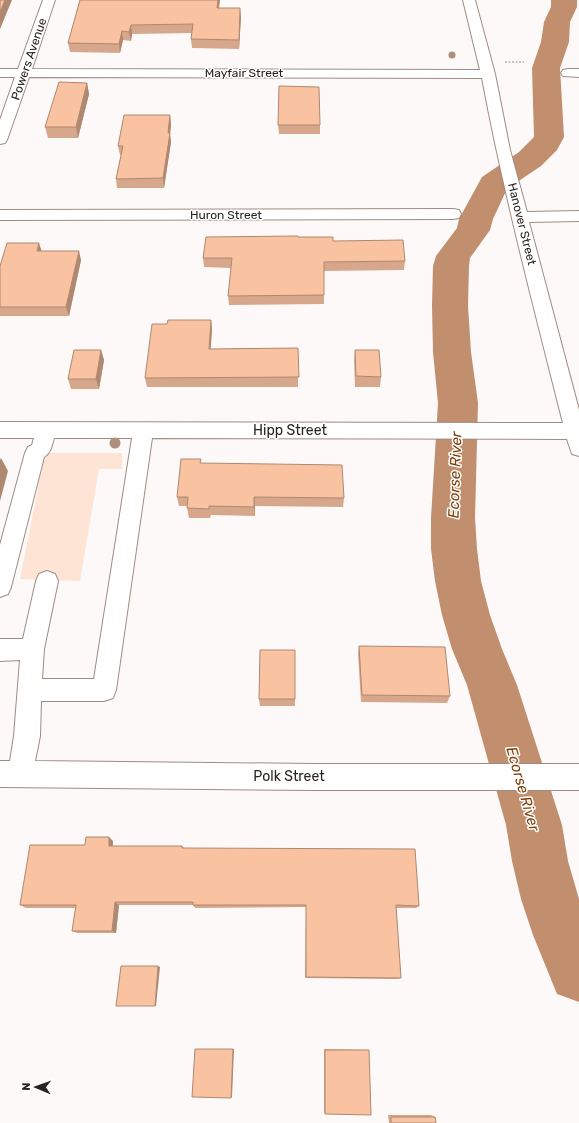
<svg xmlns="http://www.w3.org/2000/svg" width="579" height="1123" font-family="Rubik,sans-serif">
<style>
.green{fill:#fee4d5}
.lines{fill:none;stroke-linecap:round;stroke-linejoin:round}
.river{fill:#c18e6e;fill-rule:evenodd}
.minor-casing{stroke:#9c8d84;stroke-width:2}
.path{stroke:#b8b3b1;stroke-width:1.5;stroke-dasharray:2 1.5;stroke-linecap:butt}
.minor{fill:#fff;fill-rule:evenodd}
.tree{fill:#ae907c}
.wall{fill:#d6a78a}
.shaded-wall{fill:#ae8871}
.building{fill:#f9c2a1;stroke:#ae8871}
.labels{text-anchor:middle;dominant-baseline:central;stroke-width:3;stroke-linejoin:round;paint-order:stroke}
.far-street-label{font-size:12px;fill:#2a2421;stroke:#fff}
.street-label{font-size:14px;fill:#2a2421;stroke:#fff}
.water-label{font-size:15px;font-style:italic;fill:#803f0a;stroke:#fff}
</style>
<rect width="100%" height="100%" fill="#fdf9f8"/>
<path class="green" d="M 45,453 L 122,453 L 122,469 L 99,469 L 80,581 L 20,579 Z"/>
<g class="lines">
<path class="river" d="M 551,0 L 577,0 L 577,7 L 570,22 L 569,42 L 560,68 L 564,137 L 557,150 L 541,166 L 507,189 L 493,219 L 490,230 L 470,258 L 469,266 L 468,306 L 471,352 L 478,403 L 475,518 L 477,549 L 481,581 L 490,615 L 502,649 L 517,685 L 562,825 L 568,861 L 579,899 L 579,1002 L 557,994 L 533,935 L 521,899 L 512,861 L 506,825 L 467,685 L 452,649 L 442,615 L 435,581 L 431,549 L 431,518 L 438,403 L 433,352 L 432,306 L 433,266 L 436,256 L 457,228 L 459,219 L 482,177 L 519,152 L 534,137 L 532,68 L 541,42 L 544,22 L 551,7 Z"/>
<defs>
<path id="minor" d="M 43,0 L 55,0 L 32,69 L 480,70 L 463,0 L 475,0 L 495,74 L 510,150 L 527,212 L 579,211 L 579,221 L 529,222 L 579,410 L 579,456 L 572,454 L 567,439 L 152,438 L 116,690 L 113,698 L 104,701 L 41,701 L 40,736 L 35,761 L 312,764 L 579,764 L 579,790 L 312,790 L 0,787 L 0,761 L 10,761 L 14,736 L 20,660 L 0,661 L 0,639 L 23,639 L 36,581 L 39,574 L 47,571 L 55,574 L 58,581 L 44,649 L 42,679 L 94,679 L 132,438 L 54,438 C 52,445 51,453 44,457 L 11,587 L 8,594 L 0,597 L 0,545 L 25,453 L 28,447 L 32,445 L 34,438 L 0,438 L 0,422 L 563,423 C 534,308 504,195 482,78 L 29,77 L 7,140 L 5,143 L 0,144 L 0,120 L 15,77 L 0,77 L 0,69 L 18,69 Z
M 568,69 L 579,69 L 579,77 L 563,76 L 561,73 L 563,70 Z
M 453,209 L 459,210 L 461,214 L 459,218 L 453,219 L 0,220 L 0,210 Z"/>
</defs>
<use href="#minor" class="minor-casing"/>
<path class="path" d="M 505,62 L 524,62"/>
<use href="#minor" class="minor"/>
</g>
<g class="tree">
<circle cx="452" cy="55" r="3.5"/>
<circle cx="115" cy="443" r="5.5"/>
</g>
<path class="wall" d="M 80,0 L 220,0 L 219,8 L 241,17 L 239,49 L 192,48 L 191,39 L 192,33 L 132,34 L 131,41 L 123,40 L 120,53 L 70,52 L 68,43 Z
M 87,83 L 89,94 L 78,138 L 48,138 L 45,127 Z
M 170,115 L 171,125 L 170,134 L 171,142 L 164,188 L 117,188 L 116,179 L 121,155 L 120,155 L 118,146 Z
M 278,125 L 320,125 L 320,134 L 279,134 Z
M 298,237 L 333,241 L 405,261 L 404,270 L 324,271 L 324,304 L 229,305 L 228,296 L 231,268 L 204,267 L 203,258 Z
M 42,251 L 81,260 L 69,316 L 0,316 L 0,266 Z
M 211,320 L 212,330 L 210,349 L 298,348 L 298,387 L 147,387 L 145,378 L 167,324 Z
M 101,350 L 104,360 L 99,389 L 71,389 L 68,379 Z
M 355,350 L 381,377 L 380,387 L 355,387 L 354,360 Z
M 201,463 L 344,498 L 343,507 L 255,506 L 255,516 L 211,515 L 210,518 L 189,518 L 187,508 L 187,506 L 179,506 L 177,497 Z
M 359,646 L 450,696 L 447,703 L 361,702 L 358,654 Z
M 295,650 L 295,706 L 260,706 L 259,699 Z
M 113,841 L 113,846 L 182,846 L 184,848 L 419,906 L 416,908 L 396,908 L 401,978 L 398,979 L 305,978 L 306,907 L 195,908 L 193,905 L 119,905 L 116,933 L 77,933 L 72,931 L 76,908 L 26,908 L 20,905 L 85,845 Z
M 324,1049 L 369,1050 L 325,1114 L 324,1112 Z
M 388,1115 L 431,1115 L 435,1117 L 436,1123 L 389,1123 Z"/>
<path class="shaded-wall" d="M 5,0 L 12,0 L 0,29 L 0,12 Z
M 218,0 L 220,0 L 217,17 L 217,8 Z
M 240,8 L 241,17 L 239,49 L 239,40 Z
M 131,25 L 132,34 L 131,41 L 129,32 Z
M 122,31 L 123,40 L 120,53 L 119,44 Z
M 87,83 L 89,94 L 78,138 L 76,127 Z
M 170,115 L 171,125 L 170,134 L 171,142 L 164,188 L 163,178 Z
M 39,243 L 42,252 L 37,251 Z
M 79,251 L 81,260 L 69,316 L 66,307 Z
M 211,320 L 212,330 L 210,359 L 209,349 Z
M 101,350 L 104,360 L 99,389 L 96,379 Z
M 1,458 L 8,471 L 0,501 L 0,460 Z
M 254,497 L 255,506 L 255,516 L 254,507 Z
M 109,837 L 113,841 L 112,849 L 109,846 Z
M 115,902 L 119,905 L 116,933 L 112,931 Z
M 158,966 L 160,967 L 156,1006 L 155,1006 Z
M 233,1049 L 234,1049 L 232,1097 L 231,1098 Z"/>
<path class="building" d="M 0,0 L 5,0 L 0,12 Z
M 80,0 L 218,0 L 217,8 L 240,8 L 239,40 L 191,39 L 193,24 L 131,25 L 129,32 L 122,31 L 119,44 L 68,43 Z
M 59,82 L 87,83 L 76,127 L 45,127 Z
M 279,86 L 319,87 L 320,125 L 278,125 Z
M 124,115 L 170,115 L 168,133 L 170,133 L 163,178 L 116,179 L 123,146 L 118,146 Z
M 298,236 L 298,237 L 333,237 L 333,241 L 403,240 L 405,261 L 324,262 L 324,295 L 228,296 L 232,258 L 203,258 L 206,237 Z
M 7,243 L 39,243 L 37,251 L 79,251 L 66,307 L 0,307 L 0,266 Z
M 168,320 L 211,320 L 209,349 L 298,348 L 299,377 L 145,378 L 152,324 L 167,324 Z
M 74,350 L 101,350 L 96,379 L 68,379 Z
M 355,350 L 379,350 L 381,377 L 356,376 Z
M 181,459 L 201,459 L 200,463 L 342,465 L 344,498 L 254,497 L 254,507 L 209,506 L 209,509 L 187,508 L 188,497 L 177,497 Z
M 359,646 L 445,647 L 450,696 L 362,695 Z
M 260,650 L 295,650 L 295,699 L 259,699 Z
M 86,837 L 109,837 L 109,846 L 182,846 L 182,848 L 415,849 L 419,906 L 396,905 L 401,978 L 306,977 L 306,905 L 193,905 L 193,902 L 115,902 L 112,931 L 72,931 L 76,905 L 20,905 L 30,845 L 85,845 Z
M 121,966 L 158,966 L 155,1006 L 116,1006 Z
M 195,1049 L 233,1049 L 231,1098 L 192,1097 Z
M 325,1050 L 369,1050 L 371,1115 L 325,1114 Z
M 391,1117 L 435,1117 L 436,1123 L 391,1123 Z"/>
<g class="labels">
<g class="far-street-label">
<text transform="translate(29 59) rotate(-71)">Powers Avenue</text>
<text x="244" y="73">Mayfair Street</text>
<text x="226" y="215">Huron Street</text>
<text transform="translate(522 224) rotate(76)">Hanover Street</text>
</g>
<g class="street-label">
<text x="290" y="430">Hipp Street</text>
<text x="289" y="776">Polk Street</text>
</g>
<g class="water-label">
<text transform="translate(455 475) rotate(-88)">Ecorse River</text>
<text transform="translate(523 789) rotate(74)">Ecorse River</text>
</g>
</g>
<g transform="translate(36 1087) rotate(272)" stroke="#ffffff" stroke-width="3" paint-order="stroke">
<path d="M0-3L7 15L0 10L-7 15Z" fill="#2a2421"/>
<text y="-6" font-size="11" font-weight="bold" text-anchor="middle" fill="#2a2421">N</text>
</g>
</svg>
